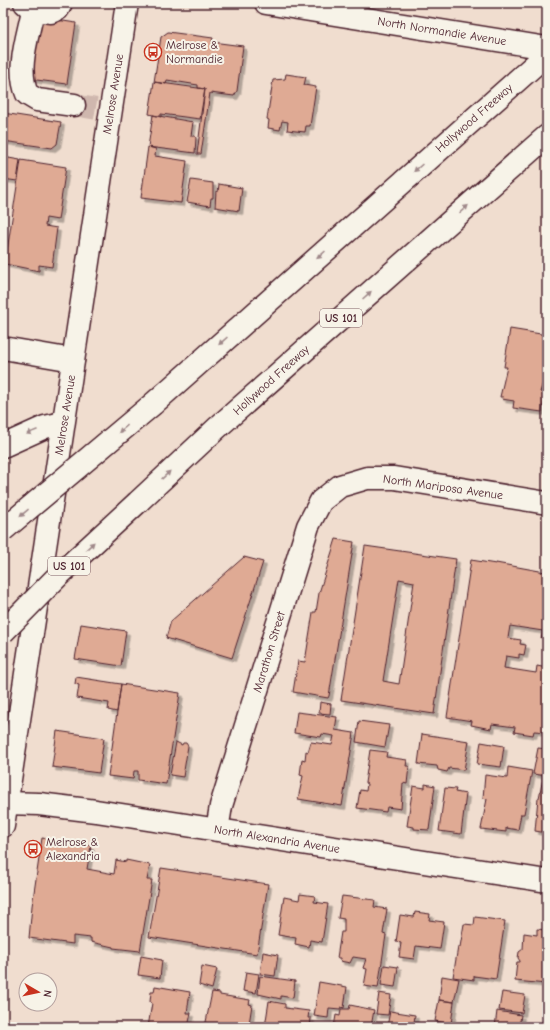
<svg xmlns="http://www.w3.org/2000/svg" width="550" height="1030" font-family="'Comic Neue',sans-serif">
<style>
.building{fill:#dfaa94;stroke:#4a1f2b;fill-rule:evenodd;filter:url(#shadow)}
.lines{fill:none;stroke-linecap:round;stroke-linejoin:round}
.minor-tunnel{stroke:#cfb7ae;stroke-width:22;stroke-dasharray:22 11;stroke-linecap:butt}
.minor-casing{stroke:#4a1f2b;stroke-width:25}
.major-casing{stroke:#4a1f2b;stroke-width:25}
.highway-casing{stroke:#4a1f2b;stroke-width:25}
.minor{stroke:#f7f3e8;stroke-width:22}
.major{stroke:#f7f3e8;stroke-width:22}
.highway{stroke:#f7f3e8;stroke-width:22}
.highway-bridge-casing{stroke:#4a1f2b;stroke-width:25;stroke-linecap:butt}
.highway-bridge{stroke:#f7f3e8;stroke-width:22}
.oneway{fill:#a0898a}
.labels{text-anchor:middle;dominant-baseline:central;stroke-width:4;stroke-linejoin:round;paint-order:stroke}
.shield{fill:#f7f3e8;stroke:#7e5f64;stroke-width:1}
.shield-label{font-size:11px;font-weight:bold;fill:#4a1f2b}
.street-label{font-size:12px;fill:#4a1f2b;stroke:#f7f3e8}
.poi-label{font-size:12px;fill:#4a1f2b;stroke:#f7f3e8;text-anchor:start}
</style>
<defs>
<filter id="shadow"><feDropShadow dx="3.5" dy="3.5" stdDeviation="0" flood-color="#0004"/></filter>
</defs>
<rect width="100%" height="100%" fill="#f0ddcf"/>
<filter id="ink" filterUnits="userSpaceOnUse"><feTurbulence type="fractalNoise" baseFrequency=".025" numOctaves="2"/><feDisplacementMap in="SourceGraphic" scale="8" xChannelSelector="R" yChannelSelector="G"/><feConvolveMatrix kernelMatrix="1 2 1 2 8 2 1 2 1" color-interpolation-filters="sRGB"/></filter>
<g filter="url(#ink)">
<path class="building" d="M 38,17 L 76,23 L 67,84 L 29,79 Z
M 168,32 L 213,38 L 212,42 L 243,46 L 237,91 L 234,96 L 210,93 L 201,154 L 197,154 L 205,89 L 198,88 L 198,85 L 167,80 L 166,84 L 154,82 L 161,37 Z
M 286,74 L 306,77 L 304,85 L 316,87 L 310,126 L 306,126 L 305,132 L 287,130 L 288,122 L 282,121 L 280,130 L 268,128 L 269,120 L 267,119 L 273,80 L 285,79 Z
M 154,82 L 205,89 L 200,119 L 161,114 L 161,117 L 149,114 Z
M 3,113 L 61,122 L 57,144 L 52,148 L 3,141 Z
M 153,115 L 193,122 L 191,136 L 195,136 L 196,138 L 195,153 L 148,147 Z
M 148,147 L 156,149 L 155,156 L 187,161 L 181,203 L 141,198 Z
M 3,157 L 20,160 L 17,181 L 3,179 Z
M 21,160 L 66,167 L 58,220 L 46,218 L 45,226 L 57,228 L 52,267 L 39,265 L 39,271 L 5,264 Z
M 191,180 L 213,183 L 213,198 L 211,198 L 210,206 L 187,202 Z
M 219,184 L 242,188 L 239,211 L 215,207 L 216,191 L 218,192 Z
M 510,329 L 547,335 L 547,370 L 540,392 L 545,393 L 542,412 L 513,408 L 514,401 L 502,399 L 503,397 L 500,397 L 507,367 L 504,367 Z
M 336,539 L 354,542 L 329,696 L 328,698 L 293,692 L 298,661 L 305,662 L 313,612 L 316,612 L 319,593 Z
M 365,546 L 456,559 L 434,714 L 341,700 ZM 399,579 L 414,582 L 399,684 L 383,681 Z
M 244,557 L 263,562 L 232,658 L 166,638 L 171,621 Z
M 471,560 L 496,564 L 496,563 L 545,572 L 547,571 L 547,639 L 541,638 L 543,631 L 510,626 L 508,638 L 521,640 L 520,644 L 526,645 L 524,655 L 519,654 L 519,658 L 506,656 L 504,668 L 536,673 L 537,666 L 547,668 L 547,732 L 534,731 L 533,735 L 514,732 L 515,727 L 492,724 L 491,729 L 471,725 L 472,721 L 447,717 Z
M 81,624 L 126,631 L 121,666 L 75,659 Z
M 76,677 L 121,684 L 117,712 L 108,710 L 109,703 L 77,698 L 79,685 L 75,684 Z
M 121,684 L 180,693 L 166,784 L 138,780 L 138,771 L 134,771 L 133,779 L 108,776 Z
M 320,702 L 331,704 L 330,714 L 319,713 Z
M 297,712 L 337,717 L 335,730 L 354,733 L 342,806 L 298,799 L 303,776 L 300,775 L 302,759 L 305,760 L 306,751 L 308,752 L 311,742 L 332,745 L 334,736 L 322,734 L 321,737 L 294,733 Z
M 359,721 L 389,725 L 385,747 L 356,742 Z
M 57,731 L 104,738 L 99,773 L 52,767 Z
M 422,734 L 469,741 L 464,770 L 449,768 L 447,772 L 438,770 L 437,766 L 418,764 Z
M 176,742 L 182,745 L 183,743 L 186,743 L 188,746 L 183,777 L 170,775 Z
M 481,742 L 504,746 L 501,767 L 477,764 Z
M 538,748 L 547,749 L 546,776 L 533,774 Z
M 370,750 L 387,752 L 386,757 L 407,760 L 406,766 L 409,766 L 407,784 L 403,783 L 401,809 L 387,807 L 386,812 L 357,808 L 360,790 L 366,791 L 367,784 L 365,783 Z
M 508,767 L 532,771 L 524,814 L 521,814 L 518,830 L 506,828 L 506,832 L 481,829 L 487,799 L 483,798 L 485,775 L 507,778 Z
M 543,778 L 547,779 L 547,833 L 535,831 L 538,798 L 539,798 Z
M 425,784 L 435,786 L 429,830 L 414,829 L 414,827 L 407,826 L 413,786 L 425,788 Z
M 445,788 L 456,789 L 455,792 L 466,794 L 461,834 L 439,831 Z
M 42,838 L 91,846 L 87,869 L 114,874 L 116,860 L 126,862 L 126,860 L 150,865 L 147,880 L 152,880 L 140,951 L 113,948 L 113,947 L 91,942 L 91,938 L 73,936 L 73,944 L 29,938 L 32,906 Z
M 161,868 L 268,884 L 257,954 L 149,937 Z
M 300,894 L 315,896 L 314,902 L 328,904 L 322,942 L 310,940 L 309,947 L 295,944 L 296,938 L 278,935 L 284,897 L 299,900 Z
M 342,896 L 375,900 L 374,907 L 387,909 L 383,934 L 386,935 L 378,988 L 364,986 L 367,969 L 363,968 L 366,959 L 353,957 L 350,963 L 340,961 L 340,958 L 337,958 L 341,932 L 344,932 L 344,919 L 338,918 Z
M 415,912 L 430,914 L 429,920 L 444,922 L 440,949 L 416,946 L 414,959 L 399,957 L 401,943 L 396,942 L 400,915 L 414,917 Z
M 475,917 L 505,921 L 496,979 L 474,976 L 474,980 L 453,977 L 458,947 L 460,947 L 464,924 L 474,925 Z
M 537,929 L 547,930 L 547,984 L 515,981 L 517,962 L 520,962 L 520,961 L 518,958 L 519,952 L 523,949 L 524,933 L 537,935 Z
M 263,952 L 278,955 L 275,976 L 260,974 Z
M 141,956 L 162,960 L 160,978 L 138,975 Z
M 384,965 L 398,967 L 395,987 L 381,985 Z
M 202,966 L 217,969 L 212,989 L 199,985 Z
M 246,972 L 259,974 L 256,993 L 243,991 Z
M 260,976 L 295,981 L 293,998 L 281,996 L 281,999 L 258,994 Z
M 442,976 L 459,979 L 454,1002 L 439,1000 Z
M 319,982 L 347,987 L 344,1008 L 341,1007 L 340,1009 L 329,1008 L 328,1018 L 314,1016 Z
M 155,986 L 190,992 L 187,1013 L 191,1013 L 188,1027 L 146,1027 L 148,1027 L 152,1003 L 150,1002 L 151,992 L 154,992 Z
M 212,992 L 220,993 L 220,995 L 250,1000 L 249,1004 L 252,1005 L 249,1024 L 247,1023 L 246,1027 L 205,1027 Z
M 502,992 L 525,995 L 522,1013 L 499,1010 Z
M 379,993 L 391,995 L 388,1015 L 376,1014 Z
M 439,1000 L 454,1002 L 451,1024 L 435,1021 Z
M 269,1001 L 285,1004 L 285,1008 L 309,1011 L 308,1018 L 311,1018 L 310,1027 L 265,1027 Z
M 350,1005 L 374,1010 L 371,1027 L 334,1027 L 336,1015 L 340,1016 L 341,1009 L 349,1009 Z
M 390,1011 L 415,1015 L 414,1023 L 430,1027 L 387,1027 Z
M 497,1011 L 521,1015 L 519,1027 L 495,1027 Z"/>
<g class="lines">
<path class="minor-tunnel" d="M 74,105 L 97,109"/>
<defs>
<path id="minor" d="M 25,3 L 33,10 C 28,37 16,68 27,94 L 37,100 L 74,105
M 33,10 L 51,12 L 58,9 L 61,3
M 3,348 L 73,360
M 6,803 L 39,804 L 96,811 L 547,881
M 217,830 L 221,806 L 308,526 L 321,501 L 340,486 L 367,478 L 394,478 L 547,503"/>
<path id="major" d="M 266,3 L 547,48
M 3,826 L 127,3"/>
<path id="highway" d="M 153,404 L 547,54
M 3,446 L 45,427 L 63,423
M 138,502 L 217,428 L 547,136
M 3,804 L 6,803"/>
</defs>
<use href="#minor" class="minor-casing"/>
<use href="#major" class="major-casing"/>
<use href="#highway" class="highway-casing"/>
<use href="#minor" class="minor"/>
<use href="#major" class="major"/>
<use href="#highway" class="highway"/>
<defs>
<path id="highway-bridge" d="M 3,530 L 153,404
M 3,632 L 59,575 L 138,502"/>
</defs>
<use href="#highway-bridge" class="highway-bridge-casing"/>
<use href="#highway-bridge" class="highway-bridge"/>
</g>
<defs><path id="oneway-solid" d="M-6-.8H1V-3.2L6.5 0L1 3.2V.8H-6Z"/></defs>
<g class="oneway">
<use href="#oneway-solid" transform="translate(418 168) rotate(138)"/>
<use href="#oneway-solid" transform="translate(464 209) rotate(-42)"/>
<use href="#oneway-solid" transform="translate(321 255) rotate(138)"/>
<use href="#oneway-solid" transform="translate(367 295) rotate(-42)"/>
<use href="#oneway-solid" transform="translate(223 341) rotate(138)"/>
<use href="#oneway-solid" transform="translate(123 429) rotate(140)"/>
<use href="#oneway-solid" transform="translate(32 432) rotate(158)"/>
<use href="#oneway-solid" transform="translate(166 475) rotate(-43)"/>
<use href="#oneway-solid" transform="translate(24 513) rotate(140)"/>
<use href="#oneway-solid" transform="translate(90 546) rotate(-43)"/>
</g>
</g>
<defs>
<symbol id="bus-ring" viewBox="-11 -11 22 22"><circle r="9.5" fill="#f7f3e8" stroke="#c8321e" stroke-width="1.5"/><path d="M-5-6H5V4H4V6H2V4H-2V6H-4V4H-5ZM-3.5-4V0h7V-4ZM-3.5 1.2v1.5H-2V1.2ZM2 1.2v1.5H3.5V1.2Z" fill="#c8321e"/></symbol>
</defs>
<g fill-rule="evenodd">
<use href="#bus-ring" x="143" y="42" width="20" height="20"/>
<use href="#bus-ring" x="23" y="839" width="20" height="20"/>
</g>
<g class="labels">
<g class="shield">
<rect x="320" y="309" width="42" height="18" rx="3"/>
<rect x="48" y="557" width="42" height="18" rx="3"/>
</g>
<g class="shield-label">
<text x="341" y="318">US 101</text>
<text x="69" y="566">US 101</text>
</g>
<g class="street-label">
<text transform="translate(442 31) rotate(9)">North Normandie Avenue</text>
<text transform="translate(113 94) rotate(-81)">Melrose Avenue</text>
<text transform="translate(474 118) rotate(-41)">Hollywood Freeway</text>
<text transform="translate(271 380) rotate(-42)">Hollywood Freeway</text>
<text transform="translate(65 415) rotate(-81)">Melrose Avenue</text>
<text transform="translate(443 487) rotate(8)">North Mariposa Avenue</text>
<text transform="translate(269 652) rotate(-73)">Marathon Street</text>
<text transform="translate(277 839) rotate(9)">North Alexandria Avenue</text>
</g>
<g class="poi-label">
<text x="166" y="45">Melrose &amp;<tspan x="166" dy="14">Normandie</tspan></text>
<text x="46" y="842">Melrose &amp;<tspan x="46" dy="14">Alexandria</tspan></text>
</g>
</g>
<rect width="550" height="1030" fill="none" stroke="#f7f3e8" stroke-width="16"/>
<rect x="8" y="8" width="534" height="1014" fill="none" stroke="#4a1f2b" stroke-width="1.5" filter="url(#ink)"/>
<g transform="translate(38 992) rotate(99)"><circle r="19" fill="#f7f3e8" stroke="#b29e9c"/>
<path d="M0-3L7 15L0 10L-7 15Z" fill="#c8321e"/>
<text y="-6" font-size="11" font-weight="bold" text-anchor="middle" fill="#4a1f2b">N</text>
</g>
</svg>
